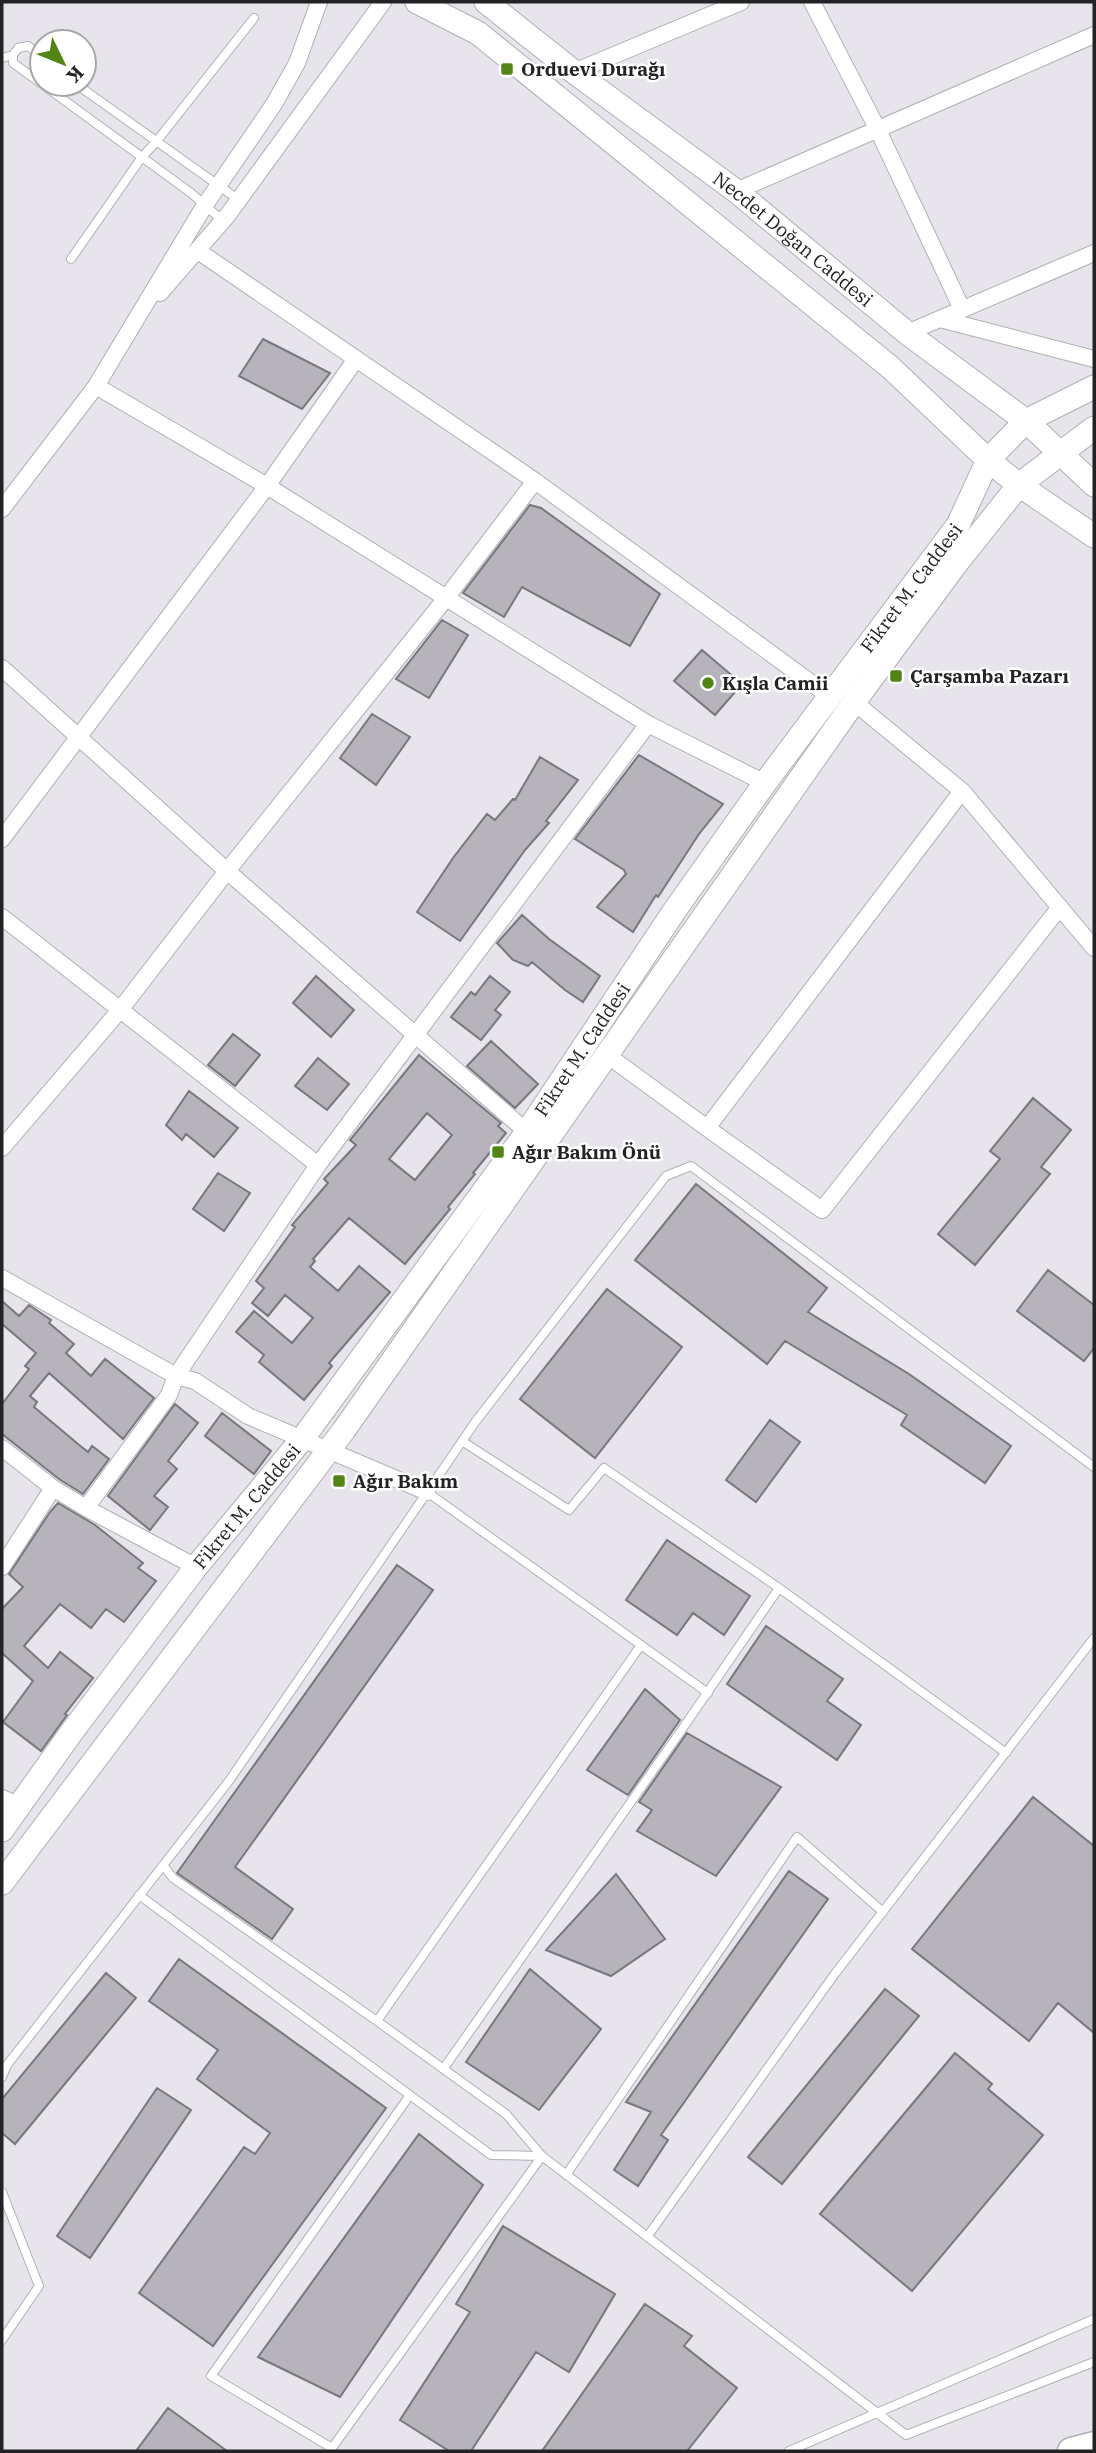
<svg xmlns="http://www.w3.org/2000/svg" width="1096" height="2453" font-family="'IBM Plex Serif',serif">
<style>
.building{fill:#b6b3ba;stroke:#79767d;stroke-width:2;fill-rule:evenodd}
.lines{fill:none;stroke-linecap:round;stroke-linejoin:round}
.lane-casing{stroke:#b1aeb5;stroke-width:10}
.street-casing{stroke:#b1aeb5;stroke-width:18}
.secondary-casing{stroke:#b1aeb5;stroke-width:25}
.primary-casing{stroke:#b1aeb5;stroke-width:29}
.lane{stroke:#fff;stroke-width:8}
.street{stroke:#fff;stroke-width:16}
.secondary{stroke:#fff;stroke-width:23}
.primary{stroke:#fff;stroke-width:26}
.poi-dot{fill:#528416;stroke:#fff;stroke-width:2.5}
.labels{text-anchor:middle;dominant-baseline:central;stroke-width:5;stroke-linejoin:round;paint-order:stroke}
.poi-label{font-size:19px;font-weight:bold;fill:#232224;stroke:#fff;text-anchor:start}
.street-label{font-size:19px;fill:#232224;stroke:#fff}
</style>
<rect width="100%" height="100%" fill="#e7e4eb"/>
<path class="building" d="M 263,339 L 330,373 L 302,409 L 239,376 Z
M 530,505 L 541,508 L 660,594 L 630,646 L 522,587 L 504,617 L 463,593 Z
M 442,620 L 468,635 L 429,698 L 396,679 Z
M 702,650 L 742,684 L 715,715 L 674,681 Z
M 372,714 L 410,737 L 376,785 L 340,758 Z
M 639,755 L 723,804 L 699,834 L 658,897 L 656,895 L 633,932 L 597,907 L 626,874 L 624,870 L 575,839 Z
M 540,757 L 578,780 L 546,821 L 549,823 L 525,850 L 460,941 L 417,912 L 453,858 L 487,814 L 495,820 L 513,799 L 515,800 Z
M 522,915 L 549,939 L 600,976 L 583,1002 L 565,990 L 532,962 L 528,966 L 513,960 L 497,943 Z
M 316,976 L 354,1010 L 331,1037 L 293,1003 Z
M 490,976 L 510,992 L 495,1010 L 501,1015 L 481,1040 L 451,1017 L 471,992 L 475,995 Z
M 233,1034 L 260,1055 L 235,1086 L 208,1065 Z
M 491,1041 L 538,1084 L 515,1108 L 467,1066 Z
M 419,1055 L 501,1123 L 498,1126 L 506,1133 L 473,1173 L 475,1174 L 448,1207 L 450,1209 L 405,1264 L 349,1218 L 313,1259 L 315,1261 L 310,1267 L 338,1291 L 359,1266 L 390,1292 L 329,1363 L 332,1366 L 304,1400 L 259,1362 L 264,1355 L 236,1332 L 254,1311 L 292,1343 L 313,1318 L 285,1295 L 268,1316 L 252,1303 L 264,1288 L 256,1281 L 295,1227 L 292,1225 L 328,1183 L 324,1179 L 356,1145 L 350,1140 ZM 427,1113 L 452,1135 L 415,1180 L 389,1159 Z
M 318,1058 L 349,1084 L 327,1110 L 295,1086 Z
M 189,1091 L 238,1128 L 214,1157 L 186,1134 L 182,1140 L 166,1125 Z
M 1033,1098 L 1071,1130 L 1041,1167 L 1050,1174 L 975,1265 L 938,1234 L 1000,1159 L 990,1151 Z
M 218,1173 L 250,1193 L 224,1231 L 193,1209 Z
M 696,1184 L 827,1288 L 808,1312 L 909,1374 L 1011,1446 L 985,1483 L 901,1425 L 907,1415 L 785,1341 L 767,1364 L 635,1260 Z
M 1048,1270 L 1094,1305 L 1094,1348 L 1084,1361 L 1017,1311 Z
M 607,1289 L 682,1347 L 595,1458 L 520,1399 Z
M 2,1301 L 19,1316 L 29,1305 L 51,1320 L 49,1323 L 74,1344 L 66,1353 L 91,1376 L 105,1359 L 154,1398 L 123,1439 L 49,1373 L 30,1396 L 37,1402 L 34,1407 L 78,1444 L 88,1452 L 92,1446 L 109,1459 L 83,1494 L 59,1479 L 2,1434 L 2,1404 L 29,1369 L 25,1366 L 36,1353 L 2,1324 Z
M 175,1404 L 198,1423 L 168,1461 L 177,1469 L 154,1496 L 168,1507 L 150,1530 L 108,1496 Z
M 222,1413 L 271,1451 L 254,1474 L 205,1436 Z
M 770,1420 L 800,1442 L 756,1502 L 726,1480 Z
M 58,1503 L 95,1525 L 143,1563 L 138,1568 L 156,1581 L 124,1622 L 106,1609 L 91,1628 L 60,1604 L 24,1646 L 48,1668 L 60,1652 L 93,1678 L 65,1714 L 67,1715 L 41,1751 L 3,1722 L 33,1681 L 2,1653 L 2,1609 L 23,1587 L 9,1574 L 50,1512 Z
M 667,1540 L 750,1596 L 724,1635 L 693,1613 L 677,1635 L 626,1600 Z
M 397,1565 L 433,1590 L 235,1867 L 293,1909 L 272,1939 L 177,1873 Z
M 766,1626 L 843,1679 L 827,1701 L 861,1725 L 837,1760 L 727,1684 Z
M 645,1689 L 680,1720 L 628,1795 L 587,1770 Z
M 687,1733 L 781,1787 L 716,1876 L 637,1831 L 652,1810 L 639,1802 Z
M 1033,1797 L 1094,1846 L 1094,2033 L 1058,2003 L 1029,2041 L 912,1949 Z
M 789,1871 L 828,1899 L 661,2135 L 668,2140 L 638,2186 L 614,2170 L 651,2112 L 626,2102 Z
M 616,1874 L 665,1939 L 611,1976 L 546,1950 Z
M 179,1959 L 386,2108 L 213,2346 L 139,2293 L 244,2147 L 255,2154 L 270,2133 L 197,2079 L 218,2050 L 149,2001 Z
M 530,1969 L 601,2029 L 539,2110 L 466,2062 Z
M 106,1973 L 136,1998 L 15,2144 L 2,2133 L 2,2099 Z
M 885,1989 L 919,2016 L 782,2184 L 748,2157 Z
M 955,2053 L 992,2084 L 988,2089 L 1043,2135 L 912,2291 L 820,2214 Z
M 157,2088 L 191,2110 L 90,2258 L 57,2236 Z
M 419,2134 L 483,2185 L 340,2397 L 258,2357 Z
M 503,2226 L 615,2294 L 569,2372 L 536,2352 L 471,2451 L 449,2451 L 400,2420 L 470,2312 L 456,2304 Z
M 645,2304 L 692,2336 L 684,2346 L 737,2388 L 687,2451 L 542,2451 Z
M 168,2408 L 227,2451 L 136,2451 Z"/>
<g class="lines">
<defs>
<path id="lane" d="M 42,56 L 28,46 L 18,48 L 13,55 L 13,63 L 42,84
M 2,58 L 13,55
M 42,84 L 191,193 L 223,221
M 76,84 L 239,200
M 71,259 L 142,157 L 156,142 L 254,18
M 462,1441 L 569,1510 L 604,1468 L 779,1588 L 1006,1753
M 427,1492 L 708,1693
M 163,1865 L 173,1878 L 377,2021 L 506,2114 L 542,2156 L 906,2435 L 1094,2362
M 139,1895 L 491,2155 L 542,2156
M 377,2021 L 641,1645
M 444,2068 L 685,1725 L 779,1588
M 2,2077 L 7,2065 L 229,1781 L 476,1421 L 666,1176 L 691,1166 L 1094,1467
M 410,2095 L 211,2376 L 332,2448 L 542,2156
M 566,2175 L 797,1837 L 883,1912
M 2,2192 L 39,2286 L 2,2340
M 647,2237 L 834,1975 L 1094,1638
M 789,2451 L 1094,2319"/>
<path id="street" d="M 812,2 L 878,130 L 962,309
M 574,72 L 741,2
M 736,191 L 1094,35
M 198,251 L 535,481 L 829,696
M 160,293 L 227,216 L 383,2
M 940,319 L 1094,359
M 907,333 L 1094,253
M 96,386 L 267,486 L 648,724
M 2,509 L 96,386 L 205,205 L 274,104 L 297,63 L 319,2
M 2,668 L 227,871 L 527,1132
M 854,702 L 962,791 L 1094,948
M 2,839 L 267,486 L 356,359
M 2,917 L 318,1165
M 607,1055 L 707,1128 L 962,791
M 707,1128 L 822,1210 L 1060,907
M 2,1148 L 120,1010 L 227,871 L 446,598 L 535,481
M 2,1278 L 176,1376 L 195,1381 L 248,1416 L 427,1492
M 2,1448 L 53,1488 L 86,1508 L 196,1567
M 86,1508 L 169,1395 L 176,1376 L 318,1165 L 648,724 L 765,783
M 2,1567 L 53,1488
M 2,1798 L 20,1806"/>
<g id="secondary">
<path d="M 417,2 L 478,33 L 890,367 L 988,460 L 1019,485 L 1094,536"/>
<path id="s1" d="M 486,2 L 574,72 L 736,191 L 907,333 L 1026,421 L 1094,485"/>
<path id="s2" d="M 2,1830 L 71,1733 L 196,1567 L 303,1438 L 527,1132 L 675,910 L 765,783 L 958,525 L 988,460 L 1026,421 L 1094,387"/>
<path d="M 2,1883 L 344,1430 L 854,702 L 959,560 L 1019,485 L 1094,428"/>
</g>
<path id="primary" d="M 1071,2451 L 1094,2445"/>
</defs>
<use href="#lane" class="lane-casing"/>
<use href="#street" class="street-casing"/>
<use href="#secondary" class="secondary-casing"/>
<use href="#primary" class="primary-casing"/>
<use href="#lane" class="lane"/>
<use href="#street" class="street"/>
<use href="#secondary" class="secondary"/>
<use href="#primary" class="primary"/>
</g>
<g class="poi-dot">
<rect x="500" y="62" width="14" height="14" rx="3.5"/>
<rect x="889" y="669" width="14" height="14" rx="3.5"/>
<circle cx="708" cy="683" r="7"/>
<rect x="491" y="1145" width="14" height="14" rx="3.5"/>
<rect x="332" y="1474" width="14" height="14" rx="3.5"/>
</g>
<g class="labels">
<g class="poi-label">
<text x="521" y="69">Orduevi Durağı</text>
<text x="910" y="676">Çarşamba Pazarı</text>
<text x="722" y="683">Kışla Camii</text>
<text x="512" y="1152">Ağır Bakım Önü</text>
<text x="353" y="1481">Ağır Bakım</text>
</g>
<g class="street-label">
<text stroke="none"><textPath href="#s1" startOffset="388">Necdet Doğan Caddesi</textPath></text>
<text stroke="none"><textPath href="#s2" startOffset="1540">Fikret M. Caddesi</textPath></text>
<text stroke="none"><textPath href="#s2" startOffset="973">Fikret M. Caddesi</textPath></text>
<text stroke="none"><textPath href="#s2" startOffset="406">Fikret M. Caddesi</textPath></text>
</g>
</g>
<rect width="1096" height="2453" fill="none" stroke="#232224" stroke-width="7"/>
<g transform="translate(63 63) rotate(133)"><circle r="33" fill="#ffffff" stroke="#a7a7a7" stroke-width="2"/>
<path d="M0-5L12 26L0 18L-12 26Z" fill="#528416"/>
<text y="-10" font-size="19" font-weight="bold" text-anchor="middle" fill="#232224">K</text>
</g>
</svg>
